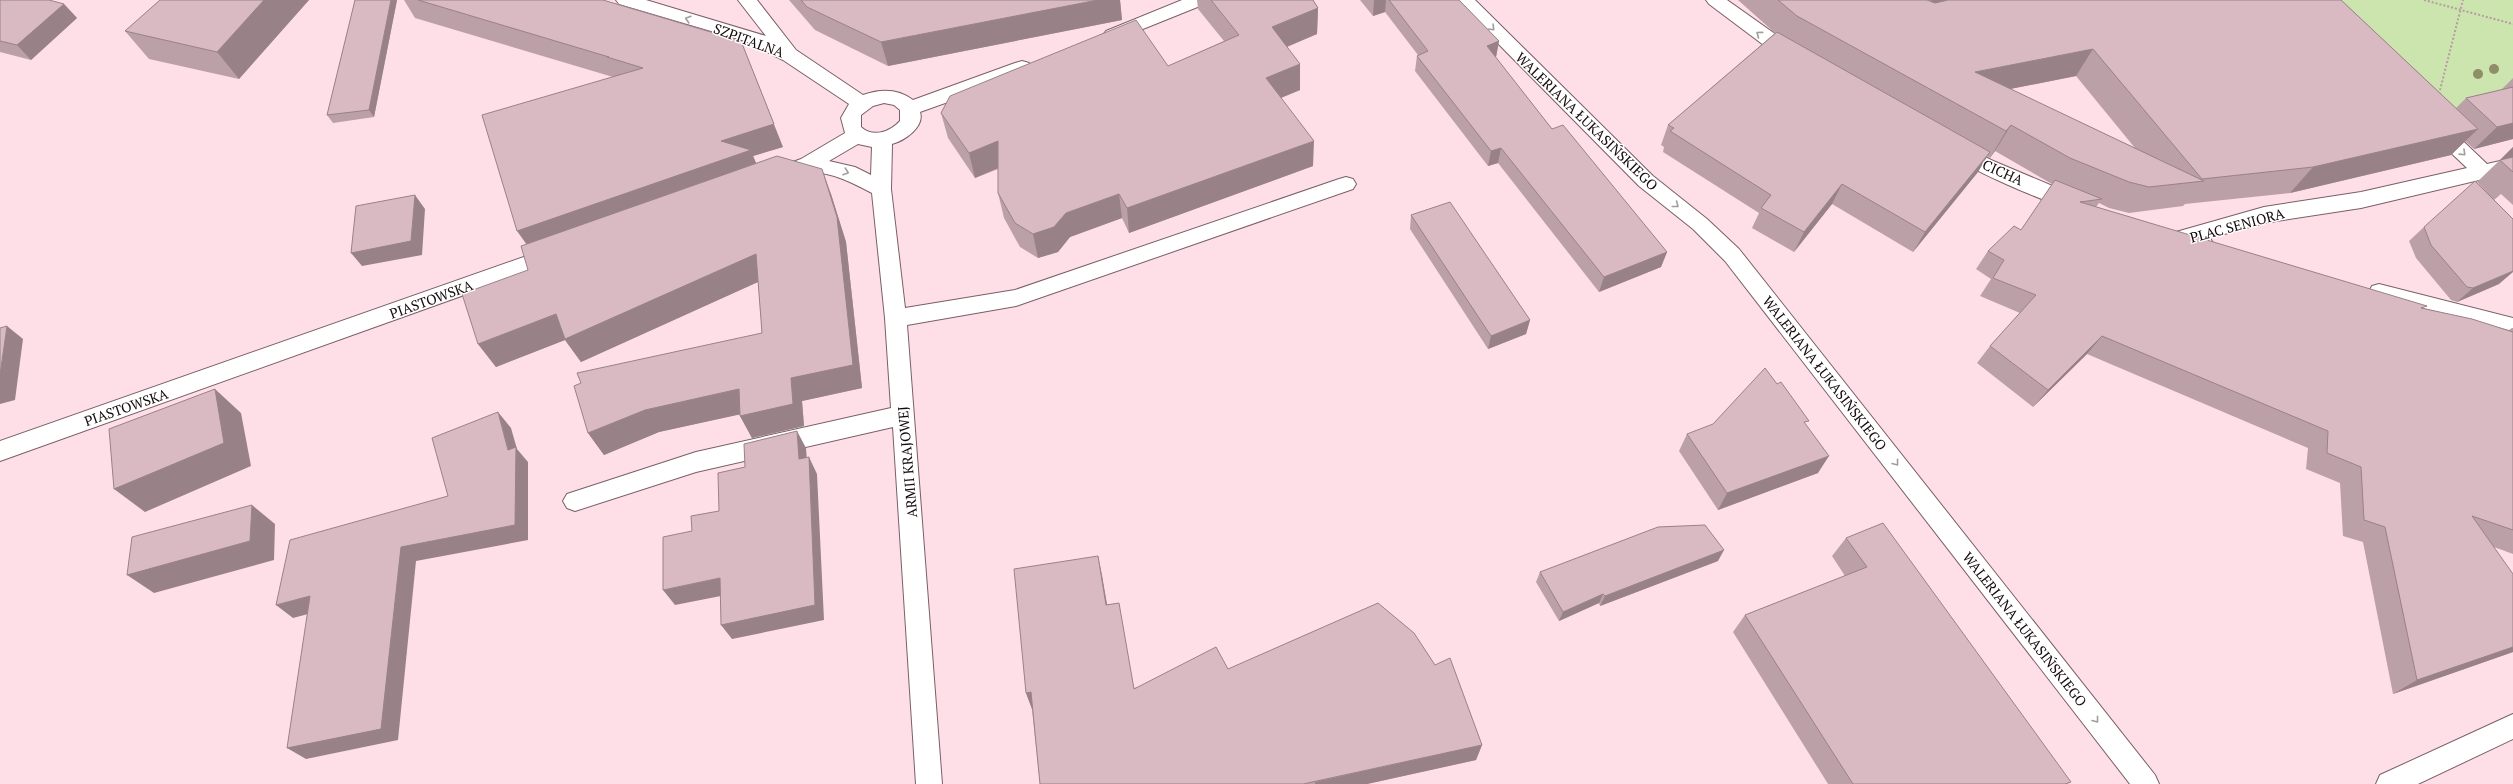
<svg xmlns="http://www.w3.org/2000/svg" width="2513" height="784" font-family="'PT Serif',serif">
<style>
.green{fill:#cce4ad}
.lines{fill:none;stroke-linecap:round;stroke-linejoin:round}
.minor-casing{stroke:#7a5f66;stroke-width:2}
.path{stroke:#b69ca3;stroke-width:2;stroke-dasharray:2 2;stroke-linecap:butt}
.minor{fill:#fff;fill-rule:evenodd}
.tree{fill:#8f8e68}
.wall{fill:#bba0a7;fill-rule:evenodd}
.shaded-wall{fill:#988288}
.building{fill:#d9bac2;stroke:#988288}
.oneway{stroke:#a19d9e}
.labels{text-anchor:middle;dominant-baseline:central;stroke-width:3;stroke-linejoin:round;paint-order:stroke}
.street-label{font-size:14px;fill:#140a0d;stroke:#fff}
</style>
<rect width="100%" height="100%" fill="#ffdfe7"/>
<path class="green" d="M 2319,0 L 2513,0 L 2513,89 L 2464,116 Z"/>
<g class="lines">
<defs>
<path id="minor" d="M 616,0 L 646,0 L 766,36 L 738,0 L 757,0 L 796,50 L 863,95 C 880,89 897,88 913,100 L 1015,63 L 1022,61 L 1029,63 L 1031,68 L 1029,73 L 920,112 C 925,127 904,141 892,144 L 891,189 L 905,308 L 1015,290 L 1339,179 L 1346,177 L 1353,179 L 1356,184 L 1353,189 L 1016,306 L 907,325 L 942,784 L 916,784 L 893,427 L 696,472 L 575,511 L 567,508 L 563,501 L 567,494 L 696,452 L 891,408 L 885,318 L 872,193 C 853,183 832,172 810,172 C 796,171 786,185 771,180 L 768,175 L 771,170 L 801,159 L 845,133 L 841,118 L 849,104 L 783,60 L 745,41 L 619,4 ZM 884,103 L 894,105 L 900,110 L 900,121 C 890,132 873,138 861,127 L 861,115 L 873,106 ZM 858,144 L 872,147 L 871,175 L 855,167 L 829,161 Z
M 1182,0 L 1208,0 L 1205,4 L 1118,39 L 1112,41 L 1106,39 L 1103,35 L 1106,31 Z
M 1455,0 L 1475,0 L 1653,176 L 1707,219 L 1739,249 L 2155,775 L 2159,784 L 2130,784 L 1725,261 L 1693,229 L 1639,186 Z
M 1706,0 L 1727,0 L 1799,51 L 1801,56 L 1799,61 L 1792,62 L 1785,61 L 1709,4 Z
M 2436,120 L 2443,122 L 2487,164 L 2513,158 L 2513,172 L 2361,208 L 2264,223 L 2210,238 L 2213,243 L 2210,249 L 2203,251 L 2176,244 L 2173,238 L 2176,232 L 2264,207 L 2361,192 L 2467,168 L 2429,132 L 2426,127 L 2429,122 Z
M 1956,142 L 1991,160 L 2081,198 L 2084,203 L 2081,208 L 2074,211 C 2052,204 1956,166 1946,149 L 1949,144 Z
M 555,246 L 562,248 L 565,254 L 562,260 L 0,461 L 0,441 Z
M 2379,284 L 2513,318 L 2513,336 L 2372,298 L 2369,292 L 2372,286 Z
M 2513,714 L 2513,739 L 2418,784 L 2376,784 L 2380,775 Z"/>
</defs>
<use href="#minor" class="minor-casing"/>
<path class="path" d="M 2424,0 L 2513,24
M 2439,94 L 2463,0"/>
<use href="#minor" class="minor"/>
</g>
<g class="tree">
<circle cx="2494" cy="69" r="5"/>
<circle cx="2478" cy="74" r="5"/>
</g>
<path class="wall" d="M 0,0 L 64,4 L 77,18 L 31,60 L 0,52 Z
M 160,0 L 309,0 L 239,79 L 149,59 L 125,31 Z
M 355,0 L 397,0 L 374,117 L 333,123 L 327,115 Z
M 404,0 L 603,0 L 783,147 L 753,156 L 756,163 L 831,194 L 846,242 L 862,388 L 802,401 L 804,426 L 752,438 L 740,416 L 740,414 L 659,432 L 604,455 L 588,433 L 762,333 L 758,282 L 581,362 L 565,340 L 496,367 L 478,344 L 528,270 L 526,244 L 613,77 L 415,18 Z
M 789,0 L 1120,0 L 1122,20 L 888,66 L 815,30 Z
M 1197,0 L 1313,0 L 1318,8 L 1317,34 L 1287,47 L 1300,90 L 1281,98 L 1313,166 L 1129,233 L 1122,218 L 1070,237 L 1058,252 L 1038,258 L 1020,247 L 1004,218 L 998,193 L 998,169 L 975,178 L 948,138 L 941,113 L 1168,66 L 1224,41 L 1198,9 Z
M 1360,0 L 1459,0 L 1499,41 L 1496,57 L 1495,57 L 1552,129 L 1667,252 L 1661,267 L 1599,292 L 1498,163 L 1488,166 L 1415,71 L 1417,56 L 1418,55 L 1385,12 L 1373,16 Z
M 1738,0 L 2341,0 L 2456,108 L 2466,98 L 2501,90 L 2513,78 L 2513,139 L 2474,149 L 2465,141 L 2451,155 L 2290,193 L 2185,204 L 2183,206 L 2129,213 L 2109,208 L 2099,203 L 2096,207 L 2424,308 L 2509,330 L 2512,328 L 2513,328 L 2513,554 L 2494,547 L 2513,652 L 2393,694 L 2363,542 L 2343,536 L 2340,483 L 2306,469 L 2308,448 L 2087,354 L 2033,407 L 1977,363 L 1990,346 L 2020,313 L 1980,296 L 1991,279 L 1976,269 L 1988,251 L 2021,230 L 2052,184 L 1995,151 L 1990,158 L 1987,156 L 1978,172 L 1913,252 L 1832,204 L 1794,252 L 1752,228 L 1759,213 L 1663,152 L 1664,147 L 1661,145 L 1668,125 L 1775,33 ZM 2076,76 L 2135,148 L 2010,89 Z
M 2513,147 L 2513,205 L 2501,194 L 2494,200 L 2477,182 L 2500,160 L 2505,159 L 2500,160 Z
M 1411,215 L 1530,320 L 1526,334 L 1488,349 L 1410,229 Z
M 2424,227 L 2499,284 L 2457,302 L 2451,300 L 2416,258 L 2409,241 Z
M 1806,425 L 1818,473 L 1718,510 L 1679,451 L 1687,434 Z
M 1846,538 L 2071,782 L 2067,784 L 1828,784 L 1733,632 L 1745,615 L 1845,576 L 1832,556 Z
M 1098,556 L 1107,605 L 1134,688 L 1228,669 L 1482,745 L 1476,760 L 1367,784 L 1040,784 L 1032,709 L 1026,693 Z
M 1718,561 L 1600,606 L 1599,603 L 1559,621 L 1536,582 L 1540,572 Z"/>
<path class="shaded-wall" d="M 264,0 L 309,0 L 239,79 L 217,52 Z
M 391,0 L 397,0 L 374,117 L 369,110 Z
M 1098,0 L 1120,0 L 1122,20 L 888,66 L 881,42 Z
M 1374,0 L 1386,0 L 1385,12 L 1373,16 Z
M 1931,0 L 1996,0 L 1924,13 Z
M 64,4 L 77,18 L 31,60 L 17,45 Z
M 1318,8 L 1317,34 L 1272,53 L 1272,27 Z
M 741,41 L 783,147 L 753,156 L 760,172 L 532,252 L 517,231 L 721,141 Z
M 1499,41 L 1496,57 L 1484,62 L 1487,46 Z
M 2093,49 L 2076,76 L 1960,99 L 1975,72 Z
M 1300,64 L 1300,90 L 1266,104 L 1266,78 Z
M 2513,123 L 2513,139 L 2474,149 L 2497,127 Z
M 2011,125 L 1995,151 L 1990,158 L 2006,131 Z
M 2478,129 L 2451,155 L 2290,193 L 2313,167 Z
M 998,141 L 1003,166 L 975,178 L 969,153 Z
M 1314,141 L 1313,166 L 1129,233 L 1127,208 Z
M 2513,147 L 2513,157 L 2500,160 Z
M 1501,148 L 1498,163 L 1488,166 L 1491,151 Z
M 1990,152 L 1978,172 L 1913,252 L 1925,232 Z
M 822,169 L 831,194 L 846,242 L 862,388 L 802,401 L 804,426 L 752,438 L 740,416 L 791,378 Z
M 1842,184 L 1832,204 L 1794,252 L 1804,232 Z
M 1119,194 L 1122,218 L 1070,237 L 1058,252 L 1038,258 L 1033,234 L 1066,213 Z
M 415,195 L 425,209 L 422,255 L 362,266 L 351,253 Z
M 1667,252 L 1661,267 L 1599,292 L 1604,277 Z
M 756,254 L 767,278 L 581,362 L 565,340 L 496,367 L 478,344 L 556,314 Z
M 2513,271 L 2513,272 L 2499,284 L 2457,302 L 2473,288 Z
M 1530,320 L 1526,334 L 1488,349 L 1491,336 Z
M 7,326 L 23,339 L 15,400 L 0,404 L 0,375 Z
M 2102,336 L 2087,354 L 2033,407 L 2048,390 Z
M 215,389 L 241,413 L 251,466 L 145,512 L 114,489 Z
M 739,389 L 751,412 L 659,432 L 604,455 L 588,433 L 645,410 Z
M 498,412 L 511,428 L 517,449 L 528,462 L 528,540 L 416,561 L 398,740 L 306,759 L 287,748 L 401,547 L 508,450 Z
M 797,431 L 806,448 L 808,475 L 799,459 Z
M 1829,456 L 1818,473 L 1718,510 L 1727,493 Z
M 809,457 L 817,474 L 824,620 L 732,639 L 721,625 Z
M 252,505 L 275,524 L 274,560 L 154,593 L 127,575 Z
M 1724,550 L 1718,561 L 1600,606 L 1605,596 Z
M 1098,556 L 1102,575 L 1110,622 L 1106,605 Z
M 720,578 L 731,594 L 675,605 L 663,590 Z
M 1603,594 L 1599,603 L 1559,621 L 1563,612 Z
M 310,596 L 327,609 L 293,618 L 276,605 Z
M 2513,647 L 2513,652 L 2393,694 L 2417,680 Z
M 1031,692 L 1036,708 L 1032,709 L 1026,693 Z
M 1482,745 L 1476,760 L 1367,784 L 1315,784 L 1315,782 Z"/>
<path class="building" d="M 0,0 L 49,0 L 64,4 L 17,45 L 0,41 Z
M 160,0 L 264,0 L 217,52 L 125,31 Z
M 355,0 L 391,0 L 369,110 L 327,115 Z
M 418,0 L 603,0 L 741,41 L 774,124 L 721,141 L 751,150 L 517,231 L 482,115 L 643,68 L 607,57 L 609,57 Z
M 801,0 L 1098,0 L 881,42 L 807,7 Z
M 1211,0 L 1313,0 L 1318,8 L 1272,27 L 1300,64 L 1266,78 L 1314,141 L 1127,208 L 1119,194 L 1066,213 L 1054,227 L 1033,234 L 1015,223 L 998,193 L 998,141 L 969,153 L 941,113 L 950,96 L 1136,20 L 1168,66 L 1239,35 Z
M 1389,0 L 1459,0 L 1499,41 L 1487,46 L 1552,129 L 1563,125 L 1667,252 L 1604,277 L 1501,148 L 1491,151 L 1417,56 L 1428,51 Z
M 1778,0 L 1927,0 L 1935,3 L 1948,0 L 2341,0 L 2478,129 L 2313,167 L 2202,179 L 2093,49 L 1975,72 L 2204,181 L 2149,187 L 2129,182 L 2070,158 L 2011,125 L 2006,131 L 1797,16 Z
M 1777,32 L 1990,152 L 1925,232 L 1842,184 L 1804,232 L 1761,208 L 1771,195 L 1670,131 L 1674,128 L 1668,125 Z
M 2513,87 L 2513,123 L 2497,127 L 2466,98 Z
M 777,156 L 822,169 L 837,217 L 853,365 L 791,378 L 793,404 L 740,416 L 739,389 L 645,410 L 588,433 L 574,386 L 581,383 L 577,373 L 762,333 L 756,254 L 565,339 L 556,314 L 478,344 L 462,294 L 528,270 L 521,246 Z
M 2513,157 L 2513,172 L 2500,160 Z
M 2055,180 L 2102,199 L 2080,202 L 2427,306 L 2421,308 L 2472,319 L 2513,332 L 2513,530 L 2472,516 L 2513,574 L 2513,647 L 2417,680 L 2385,527 L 2364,520 L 2361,467 L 2327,453 L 2328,431 L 2102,336 L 2048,390 L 1990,346 L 2036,295 L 1993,278 L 2004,260 L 1988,251 L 2014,226 L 2021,230 Z
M 2475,181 L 2513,219 L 2513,271 L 2473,288 L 2467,287 L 2431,245 L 2424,227 Z
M 415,195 L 411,241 L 351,253 L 356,206 Z
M 1450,202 L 1530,320 L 1491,336 L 1411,215 Z
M 7,326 L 0,375 L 0,328 Z
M 1765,368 L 1777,384 L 1781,382 L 1809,421 L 1804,422 L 1829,456 L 1727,493 L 1687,434 L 1713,424 Z
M 215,389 L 224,443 L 114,489 L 109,429 Z
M 498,412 L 508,450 L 516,447 L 515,525 L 401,547 L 381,729 L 287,748 L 310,596 L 276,605 L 290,540 L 448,496 L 432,438 Z
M 797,431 L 799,459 L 809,457 L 815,605 L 721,625 L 720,578 L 663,590 L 663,537 L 692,531 L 691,516 L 719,511 L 718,473 L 745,467 L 744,444 Z
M 252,505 L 250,541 L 127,575 L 132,537 Z
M 1883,523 L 2071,782 L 2065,784 L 1853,784 L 1745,615 L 1867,567 L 1846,538 Z
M 1705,525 L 1724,550 L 1605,596 L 1603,594 L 1563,612 L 1540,572 L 1658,527 Z
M 1098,556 L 1106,605 L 1119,603 L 1134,689 L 1216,647 L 1228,669 L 1378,603 L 1414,633 L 1435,665 L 1450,658 L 1482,745 L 1303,784 L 1040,784 L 1031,692 L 1026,693 L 1014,569 Z"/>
<defs><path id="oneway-chevron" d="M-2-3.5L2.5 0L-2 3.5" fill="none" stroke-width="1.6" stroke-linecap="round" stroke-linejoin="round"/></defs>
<g class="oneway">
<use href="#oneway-chevron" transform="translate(688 19) rotate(-163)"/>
<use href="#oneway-chevron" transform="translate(1492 28) rotate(45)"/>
<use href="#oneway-chevron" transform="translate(1759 34) rotate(-143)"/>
<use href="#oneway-chevron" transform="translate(2463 153) rotate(44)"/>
<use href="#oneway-chevron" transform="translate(846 172) rotate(19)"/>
<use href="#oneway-chevron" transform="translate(1676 205) rotate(38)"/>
<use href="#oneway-chevron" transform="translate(1896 463) rotate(52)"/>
<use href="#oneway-chevron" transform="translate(2096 720) rotate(52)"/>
</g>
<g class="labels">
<g class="street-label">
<text transform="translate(749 40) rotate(20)">SZPITALNA</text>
<text transform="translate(1587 121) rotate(44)">WALERIANA ŁUKASIŃSKIEGO</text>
<text transform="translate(2003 172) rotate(24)">CICHA</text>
<text transform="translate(2237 225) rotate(-15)">PLAC SENIORA</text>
<text transform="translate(431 299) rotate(-20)">PIASTOWSKA</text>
<text transform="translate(1825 373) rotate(52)">WALERIANA ŁUKASIŃSKIEGO</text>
<text transform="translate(126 407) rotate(-19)">PIASTOWSKA</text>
<text transform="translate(907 462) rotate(-95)">ARMII KRAJOWEJ</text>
<text transform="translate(2025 629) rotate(52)">WALERIANA ŁUKASIŃSKIEGO</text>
</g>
</g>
</svg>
